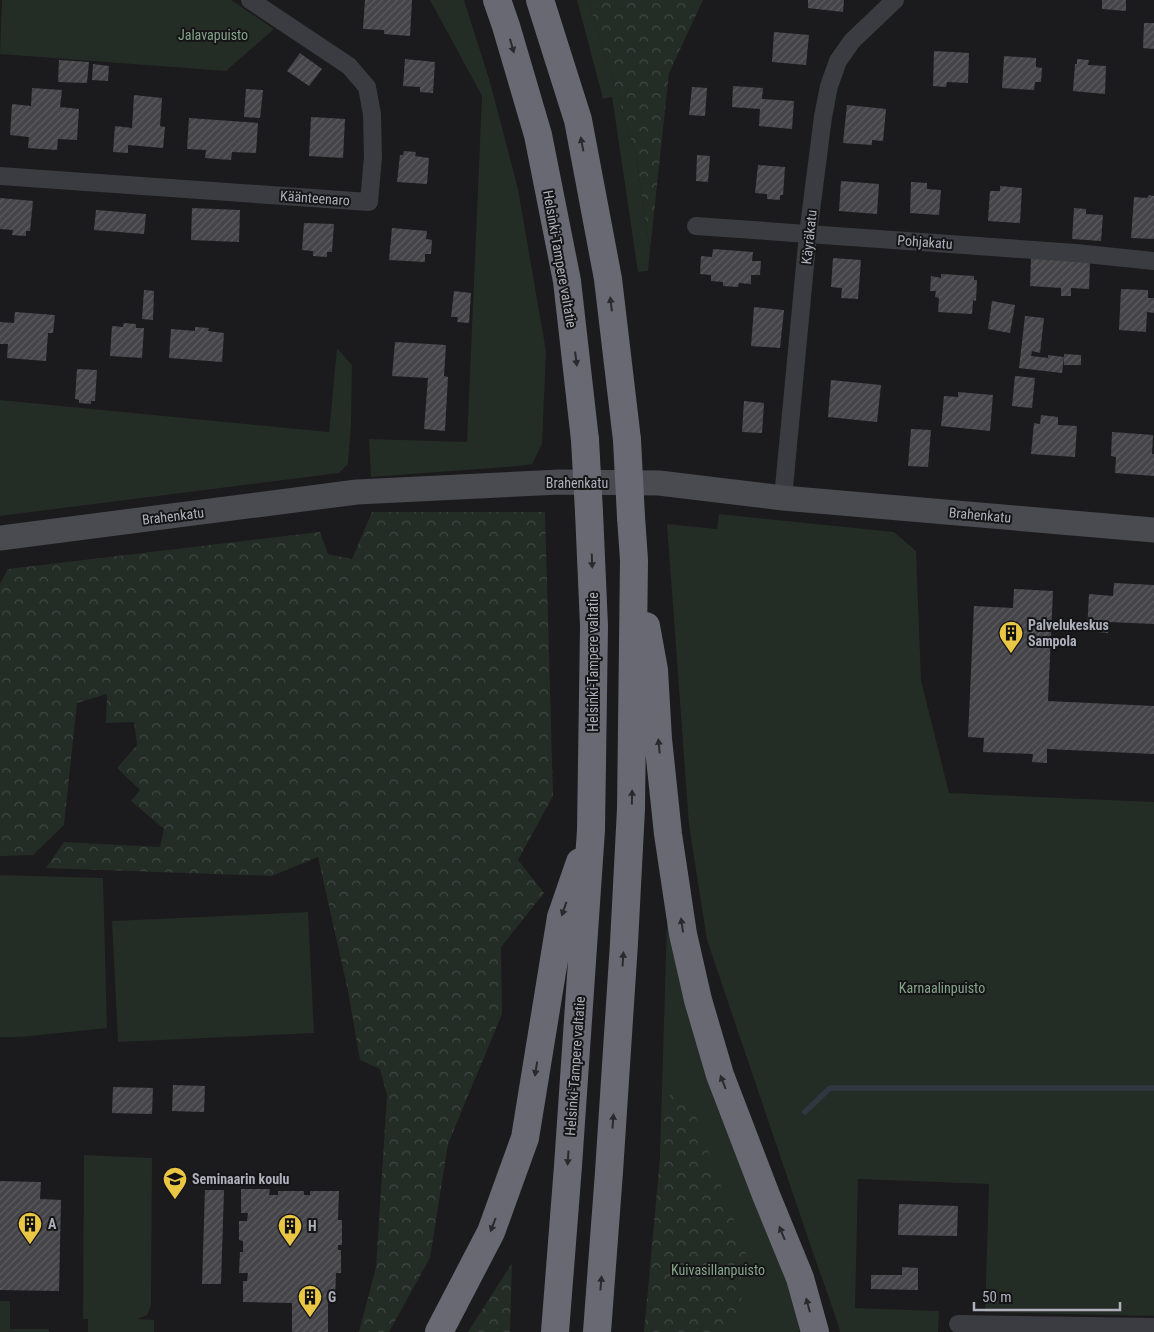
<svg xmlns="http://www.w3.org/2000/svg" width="1154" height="1332" font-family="'Roboto Condensed',sans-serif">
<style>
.green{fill:#242c26}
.forest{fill:url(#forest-crowns)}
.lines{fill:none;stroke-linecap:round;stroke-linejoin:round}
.stream{stroke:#313740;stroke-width:5.5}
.building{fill:url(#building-hatch)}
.street{stroke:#3b3c41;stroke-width:18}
.secondary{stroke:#4a4a51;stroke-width:25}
.highway{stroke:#686972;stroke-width:28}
.highway-bridge{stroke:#686972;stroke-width:28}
.oneway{fill:#2a2a2e}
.labels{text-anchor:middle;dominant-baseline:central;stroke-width:4;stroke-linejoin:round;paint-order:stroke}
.park-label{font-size:14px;fill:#86a58b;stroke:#151517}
.street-label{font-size:14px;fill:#aeb0bb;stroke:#151517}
.poi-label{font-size:14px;font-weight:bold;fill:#aeb0bb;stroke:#151517;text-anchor:start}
</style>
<defs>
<pattern id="forest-crowns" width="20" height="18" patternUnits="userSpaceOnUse" patternTransform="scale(1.25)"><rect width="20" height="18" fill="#242c26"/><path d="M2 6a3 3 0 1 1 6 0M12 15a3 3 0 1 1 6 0" fill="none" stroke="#414844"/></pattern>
<pattern id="building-hatch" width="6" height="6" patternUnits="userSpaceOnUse" patternTransform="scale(1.25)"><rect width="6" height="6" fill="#454549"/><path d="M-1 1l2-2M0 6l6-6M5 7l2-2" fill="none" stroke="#5d5d61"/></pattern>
</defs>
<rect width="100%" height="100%" fill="#1b1a1c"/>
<path class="green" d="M 2,0 L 231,0 L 274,29 L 226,71 L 0,54 Z
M 430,0 L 464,0 L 490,82 L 518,189 L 546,351 L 542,444 L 532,464 L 507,467 L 371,477 L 369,439 L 467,442 L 482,96 Z
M 577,0 L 599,0 L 589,3 L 636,155 L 650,251 L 648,271 L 638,272 L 612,97 L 603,99 Z
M 337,348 L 352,365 L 351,426 L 348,464 L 339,473 L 0,516 L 0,400 L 329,432 Z
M 719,514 L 894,532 L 916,551 L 921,680 L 949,793 L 1154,802 L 1154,1316 L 985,1312 L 989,1184 L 858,1179 L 855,1308 L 939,1311 L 938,1332 L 840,1332 L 835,1315 L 813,1253 L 707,940 L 689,825 L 667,524 L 717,529 Z
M 0,875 L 103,878 L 107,1028 L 21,1037 L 0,1037 Z
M 308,912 L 314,1033 L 118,1042 L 112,921 Z
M 667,922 L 704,1070 L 743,1164 L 787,1278 L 800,1332 L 654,1332 L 656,1285 Z
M 84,1155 L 152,1158 L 151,1306 L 147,1315 L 138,1319 L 154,1320 L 154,1332 L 88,1332 L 88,1319 L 83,1319 Z
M 0,1301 L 10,1301 L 10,1329 L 49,1329 L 49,1332 L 0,1332 Z"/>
<path class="forest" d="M 599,0 L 703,0 L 669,73 L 650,251 L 636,155 L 589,3 Z
M 372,512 L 545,512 L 553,796 L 518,860 L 544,893 L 501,947 L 502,1014 L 448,1144 L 430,1258 L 389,1332 L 359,1332 L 376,1267 L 387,1095 L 380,1069 L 360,1060 L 348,991 L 318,857 L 272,876 L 46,868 L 64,842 L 160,847 L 164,829 L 131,801 L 140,790 L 117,768 L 137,745 L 134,722 L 106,723 L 107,694 L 77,703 L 64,825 L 33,855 L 0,856 L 0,584 L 8,569 L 320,532 L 328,554 L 352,559 Z
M 672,1088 L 696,1117 L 749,1262 L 738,1314 L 717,1332 L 644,1332 L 664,1115 Z
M 512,1263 L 510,1332 L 468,1332 Z"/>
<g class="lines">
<path class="stream" d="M 805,1112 L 830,1088 L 1154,1088"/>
</g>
<path class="building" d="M 365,0 L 412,0 L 410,36 L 384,34 L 384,30 L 363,29 Z
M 808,0 L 844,0 L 843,12 L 808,8 Z
M 1102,0 L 1126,0 L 1126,11 L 1102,9 Z
M 1144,23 L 1154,23 L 1154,49 L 1143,48 Z
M 774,32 L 809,35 L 806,65 L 772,62 Z
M 934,51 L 969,53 L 968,83 L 947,82 L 946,87 L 933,86 Z
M 300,53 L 322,69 L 309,86 L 287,71 Z
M 1004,56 L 1036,58 L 1036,67 L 1042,68 L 1041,82 L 1035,82 L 1034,90 L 1002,88 Z
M 405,59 L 435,62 L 433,93 L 420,92 L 420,87 L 403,86 Z
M 1077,59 L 1089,60 L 1088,65 L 1106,66 L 1105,94 L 1073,91 L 1075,64 L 1077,64 Z
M 59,60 L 89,62 L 87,83 L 58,82 Z
M 93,64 L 109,66 L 108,81 L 92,80 Z
M 733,86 L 763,88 L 762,99 L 794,101 L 792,129 L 759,126 L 760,109 L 732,107 Z
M 692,87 L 707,88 L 705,116 L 689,115 Z
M 32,88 L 62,90 L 60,107 L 79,109 L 77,140 L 58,139 L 57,150 L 28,148 L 29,137 L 10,135 L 12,104 L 31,106 Z
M 246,89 L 263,90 L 260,118 L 244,117 Z
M 134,95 L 162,98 L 160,126 L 165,127 L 163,148 L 128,145 L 128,153 L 113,152 L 115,126 L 132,128 Z
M 847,105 L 886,109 L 883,141 L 872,140 L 872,145 L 843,143 Z
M 311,117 L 345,119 L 343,158 L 309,156 Z
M 189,118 L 258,123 L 256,153 L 232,152 L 231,160 L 205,158 L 206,150 L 187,149 Z
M 404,151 L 416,152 L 415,156 L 429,158 L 427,184 L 397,182 L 400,155 L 403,155 Z
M 697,155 L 710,156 L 708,182 L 696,181 Z
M 758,165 L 785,167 L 783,195 L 780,195 L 780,200 L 767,199 L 767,194 L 755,193 Z
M 841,181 L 879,184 L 877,214 L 839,211 Z
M 911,182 L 927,183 L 927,189 L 941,190 L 939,215 L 910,213 Z
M 1000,186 L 1022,188 L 1020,223 L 988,221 L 990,191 L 1000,191 Z
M 1149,195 L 1154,196 L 1154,239 L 1131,238 L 1134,197 L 1147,198 Z
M 0,198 L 33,201 L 30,231 L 26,231 L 26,236 L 12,235 L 13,230 L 0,229 Z
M 192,208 L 240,210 L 239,242 L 191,240 Z
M 1074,208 L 1086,209 L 1086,214 L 1103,215 L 1101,241 L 1072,239 Z
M 96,210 L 146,214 L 144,234 L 94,230 Z
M 304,223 L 334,224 L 332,252 L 327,252 L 327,257 L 313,256 L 313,251 L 302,250 Z
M 392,228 L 427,231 L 426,239 L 432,240 L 431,254 L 425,254 L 425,262 L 389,260 Z
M 713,249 L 753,252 L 752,261 L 761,261 L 760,275 L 751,275 L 751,284 L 739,283 L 738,287 L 723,286 L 723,282 L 711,281 L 711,275 L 700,274 L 701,256 L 712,257 Z
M 833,258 L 861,260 L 858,299 L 841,298 L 842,288 L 831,287 Z
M 1031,258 L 1090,261 L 1089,289 L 1071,288 L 1071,296 L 1061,296 L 1061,288 L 1030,286 Z
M 941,274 L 974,276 L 974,280 L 977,280 L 976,301 L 973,300 L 972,314 L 938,312 L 939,298 L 935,297 L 936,291 L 930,291 L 931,276 L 941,278 Z
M 1121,289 L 1148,290 L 1148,298 L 1154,298 L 1154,313 L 1147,312 L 1146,332 L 1119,330 Z
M 144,290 L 154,291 L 153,320 L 142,319 Z
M 454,291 L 471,293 L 469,323 L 457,322 L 458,317 L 451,317 Z
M 992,301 L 1015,305 L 1010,333 L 988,329 Z
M 754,307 L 784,310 L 780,348 L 751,346 Z
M 15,312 L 55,315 L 53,333 L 48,333 L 46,361 L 7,358 L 8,344 L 0,344 L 0,322 L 14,323 Z
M 1025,316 L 1044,318 L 1040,353 L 1032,351 L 1031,356 L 1048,358 L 1048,355 L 1064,357 L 1062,373 L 1019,368 Z
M 124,323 L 136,324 L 136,328 L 144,328 L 142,358 L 110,356 L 112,326 L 123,327 Z
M 195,327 L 209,328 L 208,331 L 224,333 L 222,362 L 169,358 L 171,329 L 195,331 Z
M 395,342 L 446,345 L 444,376 L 448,377 L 445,431 L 424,429 L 428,378 L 392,376 Z
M 1064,354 L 1081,355 L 1081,365 L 1064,365 Z
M 77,369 L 97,370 L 95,401 L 91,401 L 91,404 L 79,403 L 79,400 L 75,399 Z
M 1015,376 L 1035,378 L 1032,408 L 1012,406 Z
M 831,380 L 881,385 L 877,422 L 828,417 Z
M 958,392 L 993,395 L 990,431 L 941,426 L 944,396 L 958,397 Z
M 744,401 L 764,403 L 762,433 L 742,432 Z
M 1041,415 L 1058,417 L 1058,425 L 1077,426 L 1075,457 L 1031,454 L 1034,423 L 1040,424 Z
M 911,429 L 931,430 L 928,467 L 908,466 Z
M 1112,432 L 1153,435 L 1152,454 L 1154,454 L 1154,476 L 1115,473 L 1116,457 L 1111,456 Z
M 1114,583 L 1154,585 L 1154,624 L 1109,622 L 1108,633 L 1087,631 L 1089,594 L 1113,596 Z
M 1014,589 L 1053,591 L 1048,701 L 1154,706 L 1154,754 L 1047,749 L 1047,763 L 1032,762 L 1033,754 L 983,752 L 984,738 L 968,737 L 974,606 L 1013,608 Z
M 173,1085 L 205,1086 L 204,1112 L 172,1111 Z
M 113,1087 L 153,1088 L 152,1114 L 112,1113 Z
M 0,1181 L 41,1182 L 40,1199 L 61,1200 L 59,1291 L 0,1290 Z
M 241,1189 L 270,1189 L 269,1195 L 278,1195 L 278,1191 L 304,1191 L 304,1195 L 310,1195 L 310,1191 L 339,1191 L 338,1220 L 342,1220 L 342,1245 L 338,1245 L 338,1250 L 341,1250 L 341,1273 L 336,1273 L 335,1303 L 328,1303 L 328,1332 L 292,1332 L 292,1303 L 243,1302 L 243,1281 L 247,1281 L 248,1273 L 239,1273 L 240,1252 L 243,1252 L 243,1241 L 239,1240 L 239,1221 L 247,1221 L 248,1213 L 241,1213 Z
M 205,1190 L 224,1190 L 221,1284 L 202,1284 Z
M 899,1204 L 958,1206 L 957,1236 L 898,1235 Z
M 902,1267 L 918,1268 L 918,1290 L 871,1289 L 871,1275 L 902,1275 Z"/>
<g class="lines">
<path class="street" d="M 0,176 L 369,202 L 373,157 L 372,114 L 367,87 L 349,66 L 250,0
M 696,226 L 1076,253 L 1154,261
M 783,498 L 808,234 L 823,117 L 829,86 L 838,61 L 852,41 L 895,0
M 958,1324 L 1154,1327"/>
<path class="secondary" d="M 0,538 L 357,492 L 560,482 L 659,483 L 783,498 L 1154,530"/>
<path class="highway" d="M 497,0 L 506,26 L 538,135 L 567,281 L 585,440
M 540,0 L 578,120 L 608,279 L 627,440
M 646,626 L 654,670 L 658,739 L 668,834 L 683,934 L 698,1000 L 720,1075 L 766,1195 L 800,1278 L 815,1332
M 439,1332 L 491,1232 L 525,1138 L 561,917 L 580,862
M 555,1332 L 568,1166 L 591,830 L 594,626 L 589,512
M 597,1332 L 609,1172 L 624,943 L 631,809 L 634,560 L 631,517"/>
<path class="highway-bridge" d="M 585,440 L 589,512
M 627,440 L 631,517"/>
</g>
<defs><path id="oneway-solid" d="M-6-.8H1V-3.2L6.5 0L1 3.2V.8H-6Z" transform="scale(1.25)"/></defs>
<g class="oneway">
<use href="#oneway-solid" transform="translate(512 46) rotate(74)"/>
<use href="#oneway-solid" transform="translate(582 144) rotate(-101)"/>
<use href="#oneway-solid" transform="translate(611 304) rotate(-97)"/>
<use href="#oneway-solid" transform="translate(576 359) rotate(83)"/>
<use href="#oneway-solid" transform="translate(592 561) rotate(88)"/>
<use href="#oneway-solid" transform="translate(659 746) rotate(-96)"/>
<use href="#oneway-solid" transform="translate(632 797) rotate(-89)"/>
<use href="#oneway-solid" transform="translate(564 909) rotate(109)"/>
<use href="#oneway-solid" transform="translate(682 925) rotate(-98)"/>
<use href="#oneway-solid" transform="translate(623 959) rotate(-86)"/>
<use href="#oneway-solid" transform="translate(536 1069) rotate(99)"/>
<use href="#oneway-solid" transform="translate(723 1082) rotate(-111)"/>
<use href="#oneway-solid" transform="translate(613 1121) rotate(-86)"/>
<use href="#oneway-solid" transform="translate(568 1158) rotate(94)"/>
<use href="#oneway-solid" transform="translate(493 1225) rotate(111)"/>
<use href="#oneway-solid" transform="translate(782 1233) rotate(-112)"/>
<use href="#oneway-solid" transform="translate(601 1283) rotate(-85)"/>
<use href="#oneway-solid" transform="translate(808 1305) rotate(-105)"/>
</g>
<defs>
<symbol id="building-pin" viewBox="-11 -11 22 30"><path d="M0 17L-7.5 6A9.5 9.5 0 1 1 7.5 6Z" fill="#eac645" stroke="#151517"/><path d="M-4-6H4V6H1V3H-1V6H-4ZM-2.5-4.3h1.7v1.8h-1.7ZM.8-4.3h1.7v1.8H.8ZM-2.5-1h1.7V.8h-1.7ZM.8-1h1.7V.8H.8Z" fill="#111"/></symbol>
<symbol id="school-pin" viewBox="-11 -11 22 30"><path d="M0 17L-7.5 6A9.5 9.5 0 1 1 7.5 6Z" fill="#eac645" stroke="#151517"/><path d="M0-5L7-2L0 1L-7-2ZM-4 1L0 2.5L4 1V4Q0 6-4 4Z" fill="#111"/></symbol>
</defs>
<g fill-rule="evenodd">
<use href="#building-pin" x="997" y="619" width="28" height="38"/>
<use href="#school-pin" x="161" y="1165" width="28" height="38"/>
<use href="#building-pin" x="16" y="1210" width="28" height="38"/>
<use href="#building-pin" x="276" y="1212" width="28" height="38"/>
<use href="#building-pin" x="296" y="1283" width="28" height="38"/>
</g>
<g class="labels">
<g class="park-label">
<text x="213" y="35">Jalavapuisto</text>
<text x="942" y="988">Karnaalinpuisto</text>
<text x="718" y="1270">Kuivasillanpuisto</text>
</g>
<g class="street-label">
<text transform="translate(315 198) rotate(4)">Käänteenaro</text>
<text transform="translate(809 237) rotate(-84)">Käyräkatu</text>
<text transform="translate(925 242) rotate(4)">Pohjakatu</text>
<text transform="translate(560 259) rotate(80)">Helsinki-Tampere valtatie</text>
<text x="577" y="483">Brahenkatu</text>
<text transform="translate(980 515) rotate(5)">Brahenkatu</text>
<text transform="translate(173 516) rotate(-7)">Brahenkatu</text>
<text transform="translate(593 662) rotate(-90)">Helsinki-Tampere valtatie</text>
<text transform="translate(575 1066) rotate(-86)">Helsinki-Tampere valtatie</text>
</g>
<g class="poi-label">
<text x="1028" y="625">Palvelukeskus<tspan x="1028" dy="16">Sampola</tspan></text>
<text x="192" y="1179">Seminaarin koulu</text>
<text x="48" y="1224">A</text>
<text x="308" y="1226">H</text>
<text x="328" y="1297">G</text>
</g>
</g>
<path d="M974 1302v8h146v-8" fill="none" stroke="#aeb0bb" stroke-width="2.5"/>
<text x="982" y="1302" font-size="15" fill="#aeb0bb" stroke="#151517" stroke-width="4" paint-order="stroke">50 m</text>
</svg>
